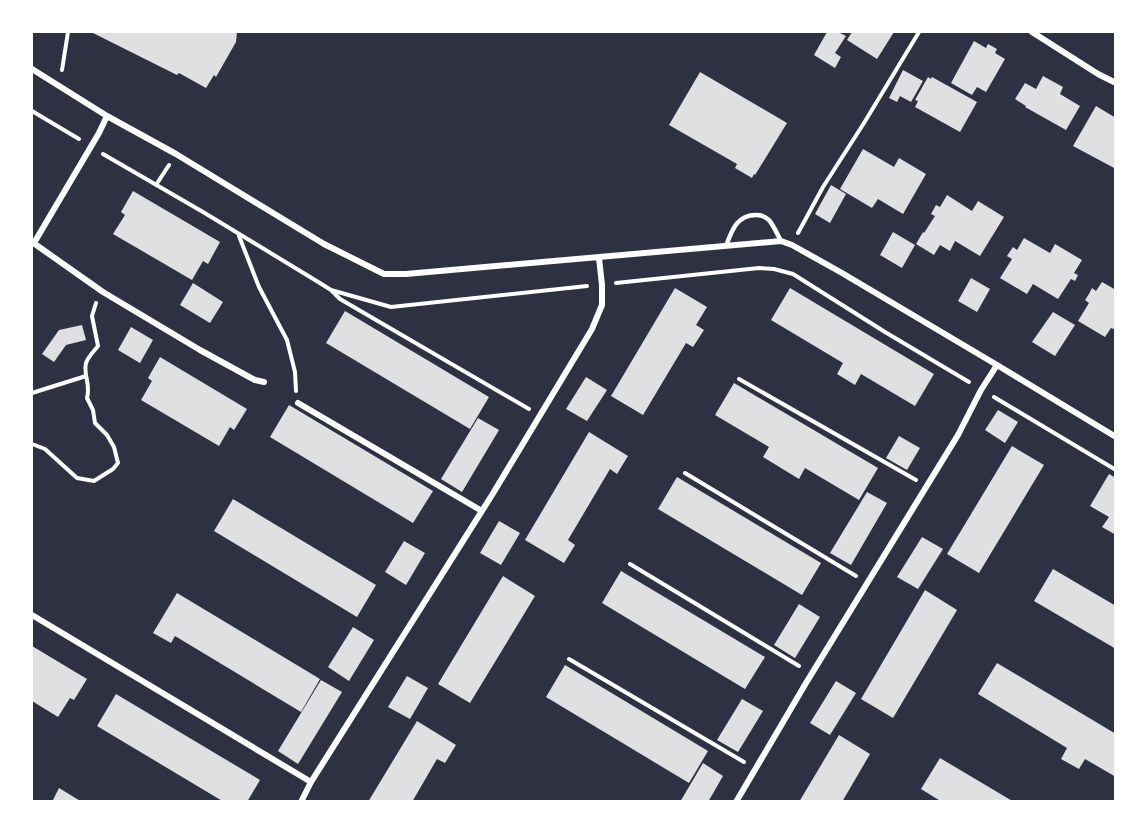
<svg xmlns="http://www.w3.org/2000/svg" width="1147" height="833" font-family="Manrope,sans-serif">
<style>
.building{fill:#e0e0e3}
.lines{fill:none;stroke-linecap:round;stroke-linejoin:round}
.path{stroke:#fff;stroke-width:4}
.service{stroke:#fff;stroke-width:4.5}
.minor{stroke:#fff;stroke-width:6}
</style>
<rect width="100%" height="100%" fill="#2d3142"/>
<path class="building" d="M 91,32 L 237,32 L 236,42 L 216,77 L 214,75 L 206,88 L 179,73 L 177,75 Z
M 827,32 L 838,32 L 846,36 L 835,53 L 841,57 L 835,68 L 814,55 Z
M 852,32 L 894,32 L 877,59 L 847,40 Z
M 974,41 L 986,48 L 988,44 L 997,49 L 995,53 L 1005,59 L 986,92 L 977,87 L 972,95 L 951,83 Z
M 903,70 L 923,81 L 911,102 L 900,96 L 897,102 L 889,98 Z
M 700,72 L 787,123 L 755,175 L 754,174 L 752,178 L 735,168 L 737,164 L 669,125 Z
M 1043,76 L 1063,87 L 1060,94 L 1080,106 L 1066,130 L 1025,107 L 1026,106 L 1015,99 L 1025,83 L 1036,89 Z
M 928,77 L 931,79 L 932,77 L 977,102 L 960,132 L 915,107 L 918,101 L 915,100 Z
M 1096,106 L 1116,118 L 1116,169 L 1073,146 Z
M 863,149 L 894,167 L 899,158 L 926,174 L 903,214 L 878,199 L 872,208 L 840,189 Z
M 831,185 L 846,194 L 830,223 L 815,214 Z
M 133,191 L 220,242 L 208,264 L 203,261 L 192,280 L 113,234 L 125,215 L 121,212 Z
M 947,195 L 972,211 L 978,201 L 1004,217 L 980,256 L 955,241 L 950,251 L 940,245 L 934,255 L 916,244 L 923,232 L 924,233 L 935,216 L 931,214 L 936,205 L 940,207 Z
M 893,232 L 915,245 L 902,268 L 880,255 Z
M 1024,238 L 1050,253 L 1055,244 L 1082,260 L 1074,273 L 1078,275 L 1075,281 L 1071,279 L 1058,299 L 1033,284 L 1027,294 L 1000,278 L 1012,259 L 1007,256 L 1013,247 L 1017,250 Z
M 971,278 L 990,289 L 977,312 L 958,301 Z
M 1102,282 L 1116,290 L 1116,330 L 1111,328 L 1105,337 L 1078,321 L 1089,303 L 1085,300 L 1089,294 L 1092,288 L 1096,291 Z
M 193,283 L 223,302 L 210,323 L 180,305 Z
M 675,288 L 707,307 L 696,325 L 704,330 L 693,347 L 686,343 L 643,415 L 611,396 Z
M 790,288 L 934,374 L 915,406 L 861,374 L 855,385 L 837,374 L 843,363 L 771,320 Z
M 345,311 L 489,397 L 470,429 L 326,343 Z
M 1053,312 L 1075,325 L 1055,356 L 1032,342 Z
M 82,325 L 86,340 L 66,345 L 54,362 L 42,354 L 59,330 Z
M 131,327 L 153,340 L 140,363 L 118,350 Z
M 160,357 L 247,409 L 234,430 L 230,427 L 219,446 L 141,400 L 152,381 L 148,378 Z
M 586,377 L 607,390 L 587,421 L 566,409 Z
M 734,383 L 878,468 L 859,500 L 805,468 L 799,479 L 763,457 L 769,447 L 715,415 Z
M 289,405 L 433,491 L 413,523 L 270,437 Z
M 998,410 L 1018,422 L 1005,443 L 985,430 Z
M 478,418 L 499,430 L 462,492 L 441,479 Z
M 589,432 L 628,456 L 617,474 L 610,469 L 568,540 L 575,545 L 564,563 L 525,540 Z
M 899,436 L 920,448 L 907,470 L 886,458 Z
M 1012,446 L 1044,465 L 979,573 L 947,554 Z
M 1109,474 L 1116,478 L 1116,535 L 1102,527 L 1109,517 L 1090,506 Z
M 677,477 L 821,563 L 802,595 L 658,509 Z
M 867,492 L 887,503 L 851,565 L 830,553 Z
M 233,499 L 376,585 L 357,617 L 214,531 Z
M 499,521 L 520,533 L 501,565 L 480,553 Z
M 922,537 L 943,549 L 918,589 L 897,577 Z
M 404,541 L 425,553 L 406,585 L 385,572 Z
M 1053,569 L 1116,606 L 1116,649 L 1034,601 Z
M 621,571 L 765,657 L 745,689 L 602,603 Z
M 503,576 L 535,596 L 470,703 L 438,684 Z
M 925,590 L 957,610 L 893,718 L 861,699 Z
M 177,593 L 320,679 L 301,712 L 175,636 L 171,643 L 153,633 Z
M 799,604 L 820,617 L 795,658 L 774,645 Z
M 353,627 L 374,640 L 349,681 L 328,667 Z
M 32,646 L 87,679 L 74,700 L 70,698 L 58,717 L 32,701 Z
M 997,663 L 1116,734 L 1116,777 L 1085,759 L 1079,769 L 1061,759 L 1067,748 L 978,694 Z
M 565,665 L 708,751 L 689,783 L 546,697 Z
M 407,676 L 428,688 L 410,719 L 388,707 Z
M 321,680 L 342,692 L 298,764 L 278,751 Z
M 836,681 L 856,693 L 830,735 L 810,723 Z
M 116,694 L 260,780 L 247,802 L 224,802 L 97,726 Z
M 742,699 L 763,711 L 738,752 L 717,740 Z
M 417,721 L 456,745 L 445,763 L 437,759 L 412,802 L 368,802 Z
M 839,735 L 870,754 L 842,802 L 799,802 Z
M 940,758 L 1014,802 L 942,802 L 921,789 Z
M 703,763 L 723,776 L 708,802 L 680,802 Z
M 59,788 L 82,802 L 52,802 Z"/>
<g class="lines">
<path class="path" d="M 62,70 L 68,32
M 32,111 L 79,139
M 103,154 L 203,212 L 315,280 L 331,290 L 340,299 L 529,409
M 156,185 L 169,165
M 798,233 L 823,187 L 864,123 L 919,32
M 239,236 L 259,287 L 287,340 L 295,372 L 296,391
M 616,283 L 759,268 L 774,269 L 793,274 L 885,332 L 969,382
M 331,290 L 391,307 L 587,286
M 739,379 L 916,480
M 32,393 L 86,376
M 994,397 L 1116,470
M 32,444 L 45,449 L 77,478 L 94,481 L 113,469 L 118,463 L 114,447 L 107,435 L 95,423 L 93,410 L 87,398 C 91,384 83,375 86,363 C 88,357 94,351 98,346 L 92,316 L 96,303
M 685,473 L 856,576
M 630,564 L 799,666
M 569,659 L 744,762"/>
<path class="service" d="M 726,246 C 732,230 737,215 756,215 C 762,215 765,216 769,220 C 774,226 777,234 781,241"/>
<path class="minor" d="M 1032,32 L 1098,74 L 1116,83
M 32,69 L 107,116 L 176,154 L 324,244 L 384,274 L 406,274 L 781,241 L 792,245 L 842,273 L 997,365 L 1116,437
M 32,242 L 103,292 L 200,350 L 255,380 L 264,382
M 34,243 L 99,133 L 107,116
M 298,403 L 482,511
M 32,615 L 311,782
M 301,802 L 311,782 L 492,495 L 592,329 L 602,305 L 602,285 L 599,258
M 736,802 L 806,683 L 958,435 L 981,390 L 997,365"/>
</g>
<rect width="1147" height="833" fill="none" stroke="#ffffff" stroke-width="66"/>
</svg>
